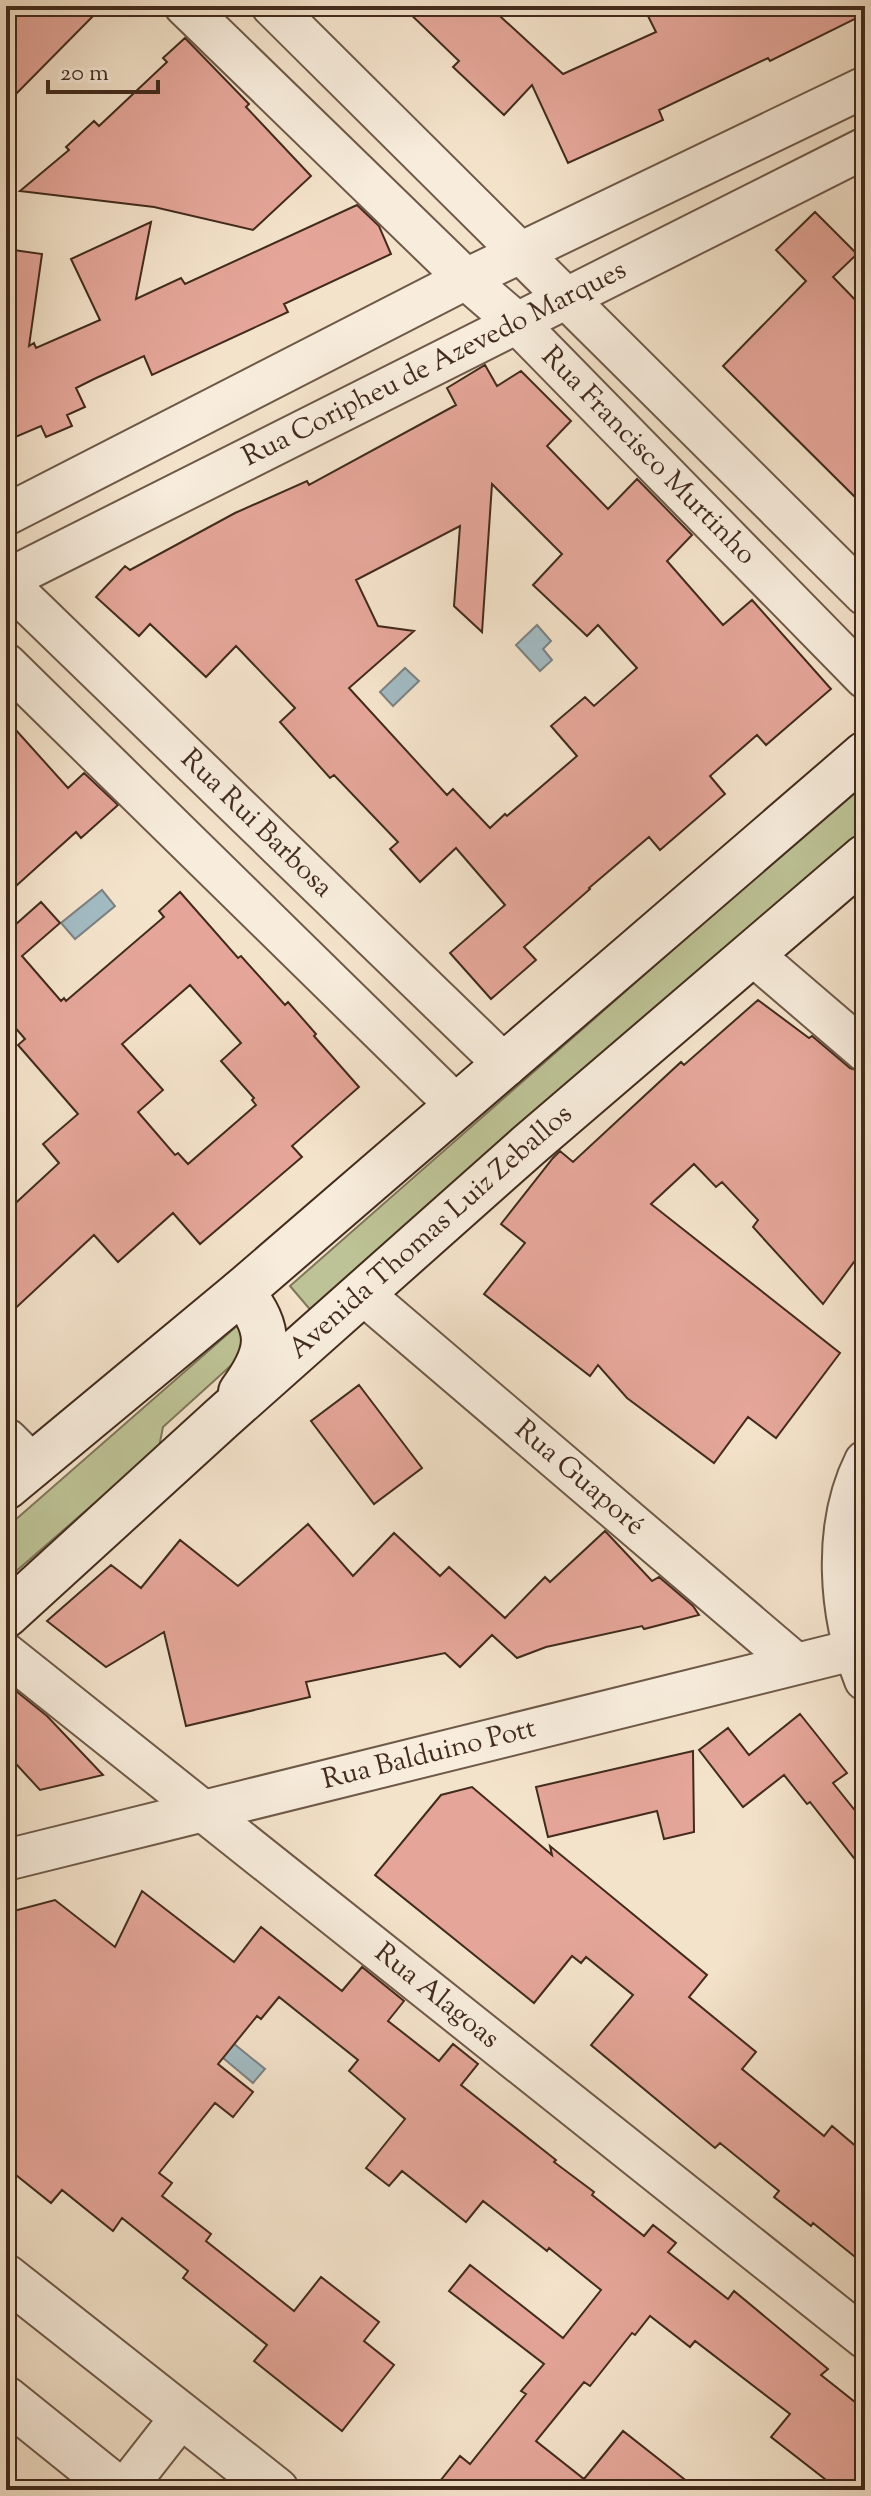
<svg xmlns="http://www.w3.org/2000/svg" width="871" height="2496" font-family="'Sorts Mill Goudy',serif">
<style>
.green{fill:#bdc396;stroke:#80775a;stroke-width:2}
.water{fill:#a2bbc3;stroke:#7c8181;stroke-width:2}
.building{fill:#e5a699;stroke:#422b1d;stroke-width:2;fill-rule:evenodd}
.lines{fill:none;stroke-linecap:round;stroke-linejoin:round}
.minor-casing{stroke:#6e5948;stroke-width:44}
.tertiary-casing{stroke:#6e5948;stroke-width:48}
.secondary-casing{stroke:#422b1d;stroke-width:48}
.minor{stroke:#f8eddd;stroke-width:40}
.tertiary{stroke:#f8eddd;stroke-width:44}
.secondary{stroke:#f8eddd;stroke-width:44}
.labels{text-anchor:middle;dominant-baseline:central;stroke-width:8;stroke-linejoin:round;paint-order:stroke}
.street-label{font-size:28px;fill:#422b1d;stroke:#f8eddd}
</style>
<rect width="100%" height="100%" fill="#f4e3cb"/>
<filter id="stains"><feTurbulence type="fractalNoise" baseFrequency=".0025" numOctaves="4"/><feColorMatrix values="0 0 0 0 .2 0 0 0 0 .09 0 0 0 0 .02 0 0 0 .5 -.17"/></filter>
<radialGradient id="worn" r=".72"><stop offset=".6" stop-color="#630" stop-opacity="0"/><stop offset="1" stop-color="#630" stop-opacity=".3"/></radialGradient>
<path class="green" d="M 865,781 L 865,831 L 313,1313 L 290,1286 Z
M 238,1325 L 257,1342 L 163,1427 L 159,1447 L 6,1580 L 6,1528 Z"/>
<path class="water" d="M 537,625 L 551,641 L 543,649 L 552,660 L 540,671 L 516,645 Z
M 405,668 L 419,681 L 393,706 L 380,692 Z
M 102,890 L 115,906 L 75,939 L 61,923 Z
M 233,2043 L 265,2069 L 253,2083 L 222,2057 Z"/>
<path class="building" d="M 6,6 L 103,6 L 6,104 Z
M 402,6 L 489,6 L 563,74 L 656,32 L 643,6 L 865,6 L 865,14 L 770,61 L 768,58 L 659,110 L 663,120 L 568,163 L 532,85 L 504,115 L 453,67 L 459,61 Z
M 185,38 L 249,104 L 246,107 L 311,176 L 253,230 L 154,207 L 20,191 L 69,150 L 66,147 L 94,121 L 99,126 L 167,62 L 163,58 Z
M 357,205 L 379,226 L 391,254 L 284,304 L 288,312 L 152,375 L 144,356 L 94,379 L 76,388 L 85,407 L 67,415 L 72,426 L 46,437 L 41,426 L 6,441 L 6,249 L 42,254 L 29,346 L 34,343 L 36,348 L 100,320 L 71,259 L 151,222 L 136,299 L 181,278 L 185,284 Z
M 815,212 L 857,254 L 833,277 L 865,310 L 865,507 L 723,366 L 806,281 L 776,250 Z
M 485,365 L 497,386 L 521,371 L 571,421 L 547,446 L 608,509 L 637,479 L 692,535 L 667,561 L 723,625 L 752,600 L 831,689 L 766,745 L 757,735 L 710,776 L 725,794 L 660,850 L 649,837 L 589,888 L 590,889 L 524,947 L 536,960 L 491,999 L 450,953 L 505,905 L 456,848 L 420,882 L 390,849 L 398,842 L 334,775 L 330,778 L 280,722 L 295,708 L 236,646 L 206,677 L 150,624 L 139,636 L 96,597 L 125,566 L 130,570 L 235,513 L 307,481 L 309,485 L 456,405 L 447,388 ZM 492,484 L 562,554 L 533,585 L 587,636 L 598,625 L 637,668 L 594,706 L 585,697 L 551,726 L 577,756 L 507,816 L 505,814 L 490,828 L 453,789 L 447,795 L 349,688 L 414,631 L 378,626 L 356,580 L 460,526 L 454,606 L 482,632 Z
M 6,719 L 68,788 L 84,773 L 118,805 L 81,838 L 76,832 L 6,895 Z
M 180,892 L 238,958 L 241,956 L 285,1005 L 288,1002 L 316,1034 L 314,1036 L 359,1087 L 292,1146 L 302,1157 L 200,1244 L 173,1213 L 118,1262 L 94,1235 L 6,1317 L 6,1212 L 59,1163 L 43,1144 L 78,1114 L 18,1045 L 25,1039 L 6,1017 L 6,933 L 41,902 L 60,923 L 22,956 L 61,1001 L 64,998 L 66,1001 L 164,917 L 159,911 ZM 190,985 L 241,1043 L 221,1061 L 254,1098 L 252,1100 L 256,1105 L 188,1164 L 178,1153 L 175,1155 L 138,1112 L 163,1090 L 122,1044 Z
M 758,1000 L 809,1038 L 812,1036 L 850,1068 L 865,1073 L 865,1247 L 823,1304 L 753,1227 L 758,1220 L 722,1182 L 716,1187 L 694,1164 L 651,1204 L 840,1353 L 776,1438 L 748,1417 L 714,1463 L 627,1398 L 598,1365 L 590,1376 L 484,1294 L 525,1243 L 501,1224 L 553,1158 L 560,1151 L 573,1162 L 681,1062 L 684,1065 Z
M 359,1385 L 422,1468 L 374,1504 L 311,1421 Z
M 308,1524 L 353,1576 L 394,1533 L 440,1576 L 449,1567 L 505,1618 L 545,1577 L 550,1582 L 605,1531 L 652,1581 L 659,1577 L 693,1606 L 699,1615 L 644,1629 L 642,1626 L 546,1647 L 517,1658 L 492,1635 L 460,1667 L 445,1653 L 306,1682 L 310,1697 L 186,1726 L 164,1632 L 106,1667 L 47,1621 L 111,1565 L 141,1588 L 180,1540 L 238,1586 Z
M 6,1683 L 47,1716 L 103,1775 L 40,1790 L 6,1753 Z
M 800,1714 L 847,1773 L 833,1783 L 865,1823 L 865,1872 L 810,1802 L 807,1804 L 784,1775 L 743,1807 L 699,1750 L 728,1728 L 749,1755 Z
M 693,1751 L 694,1832 L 664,1839 L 657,1811 L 548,1837 L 536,1787 Z
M 472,1787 L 552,1855 L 550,1846 L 707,1975 L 689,1997 L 756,2052 L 742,2069 L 824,2136 L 832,2126 L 865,2154 L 865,2265 L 813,2223 L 811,2226 L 774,2197 L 779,2191 L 720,2143 L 715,2148 L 591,2045 L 633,1995 L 586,1957 L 581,1963 L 572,1956 L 534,2003 L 375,1875 L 441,1795 Z
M 142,1891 L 234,1962 L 261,1927 L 342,1991 L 362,1967 L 404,2001 L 388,2021 L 439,2061 L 453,2044 L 478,2064 L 461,2085 L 556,2160 L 554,2162 L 594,2192 L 592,2195 L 644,2236 L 653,2225 L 676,2243 L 668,2252 L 728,2299 L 734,2291 L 828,2369 L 821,2375 L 865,2410 L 865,2490 L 839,2490 L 771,2437 L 790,2414 L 695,2341 L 690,2347 L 650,2316 L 635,2335 L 632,2333 L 590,2386 L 584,2382 L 536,2441 L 584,2479 L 623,2431 L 698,2490 L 433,2490 L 460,2456 L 470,2464 L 526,2394 L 521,2391 L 544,2364 L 449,2291 L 470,2265 L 563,2338 L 601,2290 L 549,2248 L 547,2251 L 483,2201 L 466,2222 L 402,2171 L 389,2186 L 366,2168 L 405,2119 L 349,2071 L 358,2060 L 279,1997 L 261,2019 L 257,2016 L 218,2064 L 253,2092 L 233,2117 L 215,2103 L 159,2173 L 172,2183 L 162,2196 L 211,2234 L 206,2241 L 294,2311 L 321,2277 L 379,2322 L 364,2341 L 394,2365 L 342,2431 L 254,2361 L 267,2345 L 183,2278 L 188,2271 L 122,2218 L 113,2231 L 62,2190 L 51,2203 L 6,2167 L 6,1913 L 55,1900 L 115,1947 Z"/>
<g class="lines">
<defs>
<g id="minor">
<path id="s1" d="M 185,6 L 466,279 L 517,323 L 865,678"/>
<path d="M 272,6 L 865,595"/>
<path d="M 6,515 L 466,279 L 865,87"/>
<path id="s2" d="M 6,580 L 865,148"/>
<path id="s3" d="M 6,582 L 506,1066"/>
<path d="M 6,664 L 458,1107"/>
<path d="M 753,955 L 865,1051"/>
<path id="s4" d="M 363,1294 L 795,1663"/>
<path d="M 865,1461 C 832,1527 839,1615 865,1680"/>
<path id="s5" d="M 6,1654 L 865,2338"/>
<path id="s6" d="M 6,1860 L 853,1650"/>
<path d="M 124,2490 L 182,2416"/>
</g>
<path id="tertiary" d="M 6,1441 L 31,1466
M 6,2277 L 276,2490
M 6,2399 L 119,2490"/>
<g id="secondary">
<path d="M 241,1392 C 269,1354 274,1330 241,1292"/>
<path d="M 6,1487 L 241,1292 L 865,754"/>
<path id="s7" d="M 6,1615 L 223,1417 L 529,1145 L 865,857"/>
</g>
</defs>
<use href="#minor" class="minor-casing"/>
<use href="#tertiary" class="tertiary-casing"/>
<use href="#secondary" class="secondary-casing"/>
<use href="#minor" class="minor"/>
<use href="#tertiary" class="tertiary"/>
<use href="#secondary" class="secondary"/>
</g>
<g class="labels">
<g class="street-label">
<text stroke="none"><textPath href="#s2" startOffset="480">Rua Coripheu de Azevedo Marques</textPath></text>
<text stroke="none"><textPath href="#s1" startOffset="646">Rua Francisco Murtinho</textPath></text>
<text stroke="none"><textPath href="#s3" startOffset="348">Rua Rui Barbosa</textPath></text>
<text stroke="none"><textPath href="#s7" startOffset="572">Avenida Thomas Luiz Zeballos</textPath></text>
<text stroke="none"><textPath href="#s4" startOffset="284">Rua Guaporé</textPath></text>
<text stroke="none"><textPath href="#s6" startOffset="436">Rua Balduino Pott</textPath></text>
<text stroke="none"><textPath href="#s5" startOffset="550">Rua Alagoas</textPath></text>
</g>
</g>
<rect width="871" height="2496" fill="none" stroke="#f4e3cb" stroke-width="32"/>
<rect x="8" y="8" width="855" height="2480" fill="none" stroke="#422b1d" stroke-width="4"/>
<rect x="16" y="16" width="839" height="2464" fill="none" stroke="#422b1d" stroke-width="2"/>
<path d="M48 80v12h110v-12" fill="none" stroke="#422b1d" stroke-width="4"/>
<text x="60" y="80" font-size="24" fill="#422b1d" stroke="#f8eddd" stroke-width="6" paint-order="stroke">20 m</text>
<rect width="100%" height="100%" filter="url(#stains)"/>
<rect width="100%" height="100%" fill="url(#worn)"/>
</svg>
